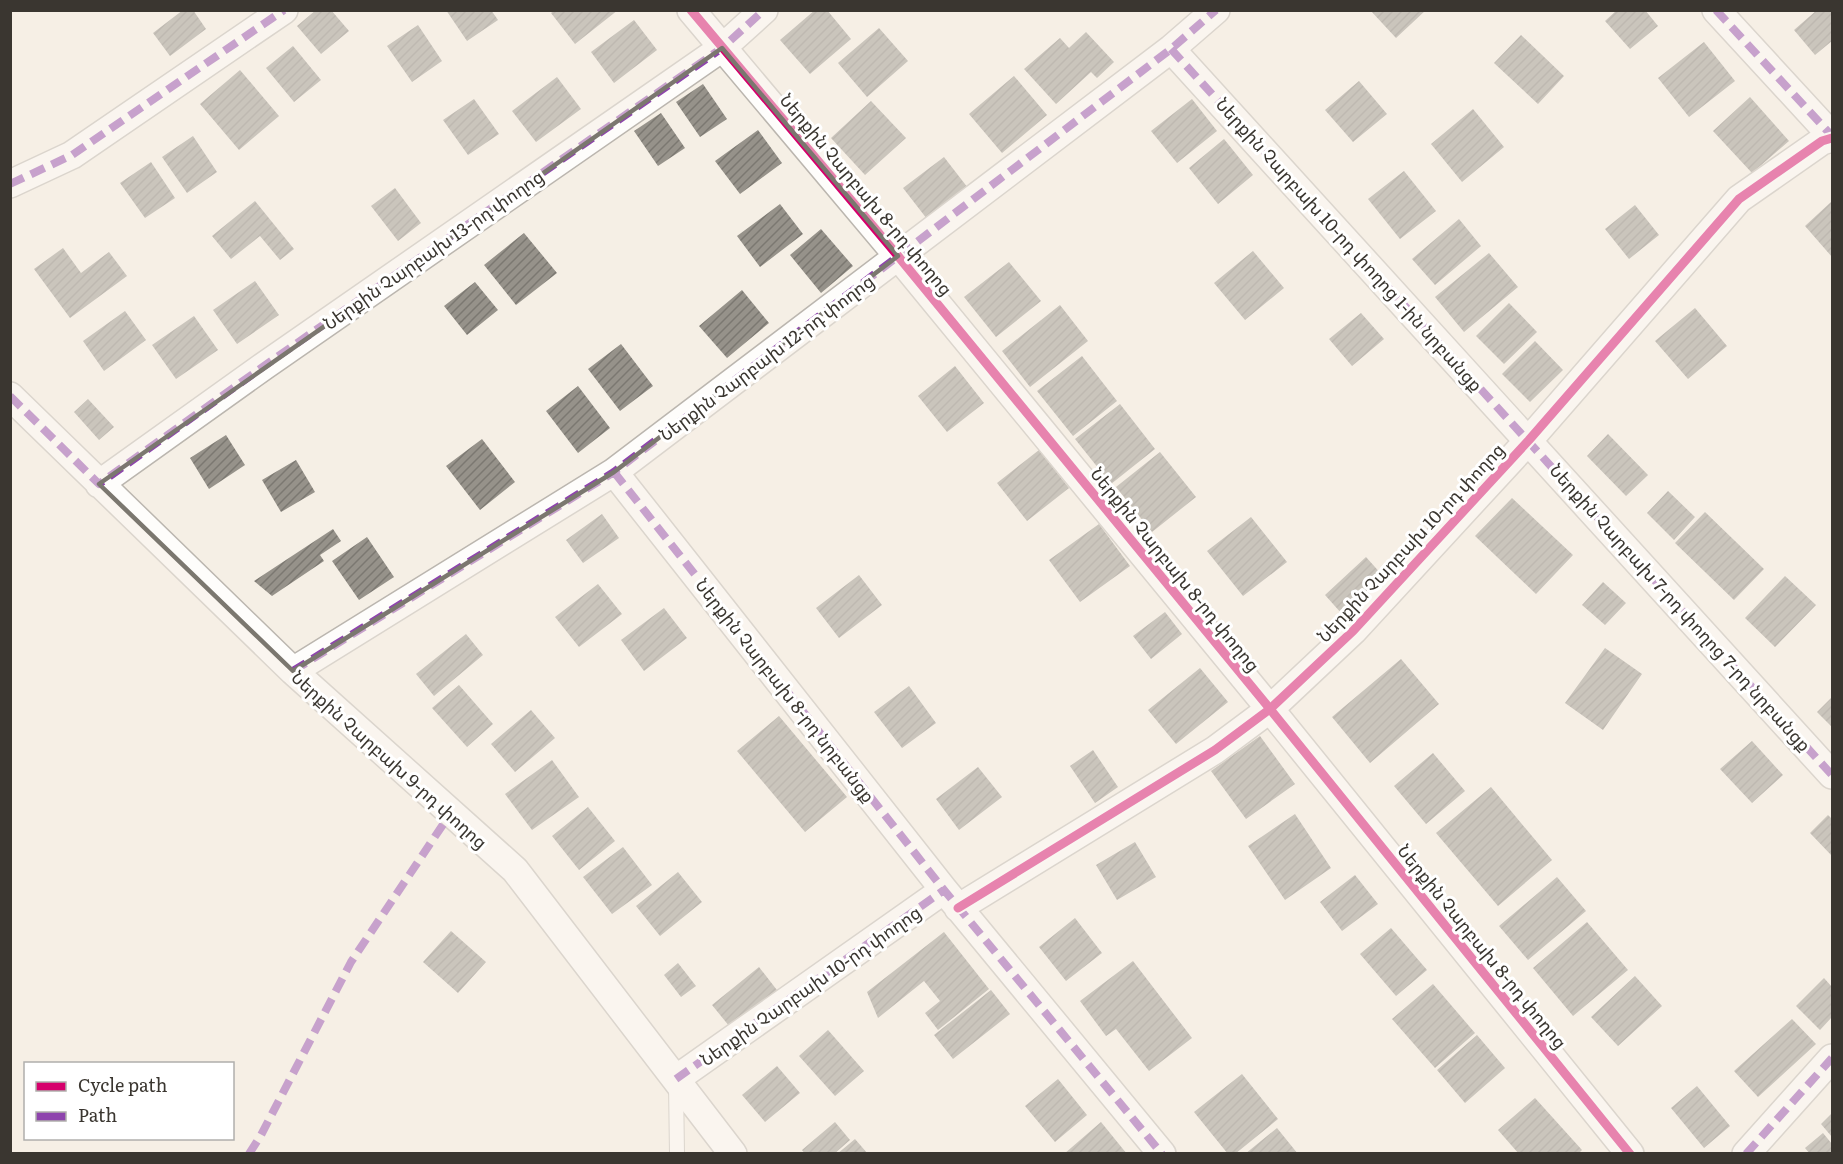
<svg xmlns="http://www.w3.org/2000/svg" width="1843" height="1164" font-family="Literata,'Noto Sans Armenian',serif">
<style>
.building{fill:url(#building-hatch)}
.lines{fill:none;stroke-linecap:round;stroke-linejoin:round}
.service-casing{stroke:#bbb6af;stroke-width:16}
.minor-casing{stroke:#bbb6af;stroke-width:30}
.service{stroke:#fefdfb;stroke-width:14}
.minor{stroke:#fefdfb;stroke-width:27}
.quiet{stroke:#8e44ad;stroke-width:8;stroke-dasharray:15 8;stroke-linecap:butt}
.cycleway-casing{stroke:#fff;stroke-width:13}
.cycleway{stroke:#d6006c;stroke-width:9}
.marked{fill:none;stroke:#7b776f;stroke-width:4.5;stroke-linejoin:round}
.labels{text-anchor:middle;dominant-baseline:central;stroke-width:6;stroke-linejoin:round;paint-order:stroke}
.street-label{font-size:18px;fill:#3a3630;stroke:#fff}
</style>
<defs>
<pattern id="building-hatch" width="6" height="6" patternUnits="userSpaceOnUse" patternTransform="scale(1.5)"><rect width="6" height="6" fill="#96928a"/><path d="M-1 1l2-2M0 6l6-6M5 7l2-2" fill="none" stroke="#7b7871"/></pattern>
</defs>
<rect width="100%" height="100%" fill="#f5efe5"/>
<path class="building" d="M 183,10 L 193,10 L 206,29 L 170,56 L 153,33 Z
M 316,10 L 331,10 L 349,31 L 321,54 L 297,26 Z
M 446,10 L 491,10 L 498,20 L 467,41 Z
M 554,10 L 618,10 L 575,44 L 551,13 Z
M 815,10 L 827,10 L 851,39 L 810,74 L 780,40 Z
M 1370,10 L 1426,10 L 1396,38 Z
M 1617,10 L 1645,10 L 1658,26 L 1630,49 L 1605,21 Z
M 1817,10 L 1832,10 L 1832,41 L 1815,55 L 1794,30 Z
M 634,20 L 657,50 L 614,83 L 591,52 Z
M 418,25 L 442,61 L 412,82 L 387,46 Z
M 879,28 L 908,61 L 867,97 L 838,63 Z
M 1086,32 L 1114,62 L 1097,78 L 1091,72 L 1056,104 L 1024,69 L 1060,38 L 1069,48 Z
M 1521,35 L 1564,76 L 1538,104 L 1494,63 Z
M 1704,42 L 1735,81 L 1689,117 L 1658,78 Z
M 293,46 L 321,80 L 294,102 L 266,68 Z
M 240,70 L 279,116 L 239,150 L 200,104 Z
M 1014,76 L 1047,115 L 1002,153 L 969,114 Z
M 557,77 L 581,109 L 536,142 L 512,111 Z
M 1359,81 L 1387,114 L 1353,142 L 1325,110 Z
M 703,84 L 727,119 L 700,137 L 676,102 Z
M 1750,97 L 1789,141 L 1752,173 L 1713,131 Z
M 474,99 L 499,134 L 468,155 L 443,120 Z
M 1192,99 L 1217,131 L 1177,163 L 1151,131 Z
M 871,101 L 906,138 L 865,175 L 831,138 Z
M 1473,109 L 1504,147 L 1462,182 L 1431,144 Z
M 661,113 L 685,148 L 658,166 L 634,131 Z
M 758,130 L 782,163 L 740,194 L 715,161 Z
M 193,136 L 217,172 L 187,193 L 162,157 Z
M 1224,139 L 1253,175 L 1218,204 L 1189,168 Z
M 944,157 L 968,188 L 927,219 L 903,188 Z
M 151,162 L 175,198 L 145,218 L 120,183 Z
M 1404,171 L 1436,211 L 1400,239 L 1368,199 Z
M 395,188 L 421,223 L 398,241 L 371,206 Z
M 255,201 L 294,249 L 280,260 L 260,236 L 231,259 L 212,236 Z
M 1831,202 L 1832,203 L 1832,257 L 1805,226 Z
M 780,204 L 803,234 L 760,267 L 737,236 Z
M 1635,205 L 1659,235 L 1629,259 L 1605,229 Z
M 1459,219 L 1481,246 L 1435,285 L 1412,259 Z
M 821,229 L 853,266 L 821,293 L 790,255 Z
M 524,233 L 557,273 L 516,305 L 484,265 Z
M 63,248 L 81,273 L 109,252 L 127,276 L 70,318 L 34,269 Z
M 1253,251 L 1284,288 L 1245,320 L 1214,283 Z
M 1489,253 L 1518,287 L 1464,332 L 1435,297 Z
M 1009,262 L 1041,301 L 996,337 L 964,297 Z
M 255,281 L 279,315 L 237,344 L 213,310 Z
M 475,282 L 498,310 L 467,335 L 444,306 Z
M 742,290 L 769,323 L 727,358 L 699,326 Z
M 1509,303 L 1537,332 L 1504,364 L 1476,336 Z
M 1060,305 L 1088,341 L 1030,387 L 1002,351 Z
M 1695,308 L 1727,346 L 1688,379 L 1655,341 Z
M 125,311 L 146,340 L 104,371 L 83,341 Z
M 1361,313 L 1384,339 L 1352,366 L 1329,339 Z
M 194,316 L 218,350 L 176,379 L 152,345 Z
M 1535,341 L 1563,370 L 1530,402 L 1502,374 Z
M 621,344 L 653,386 L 620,411 L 588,369 Z
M 1082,356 L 1117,401 L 1073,436 L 1037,391 Z
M 955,366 L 984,403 L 947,432 L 918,396 Z
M 578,386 L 610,428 L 578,453 L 546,411 Z
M 88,399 L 114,427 L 99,440 L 74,412 Z
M 1120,404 L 1155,449 L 1111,484 L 1075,439 Z
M 1608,434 L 1648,475 L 1626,496 L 1587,456 Z
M 226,435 L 245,465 L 209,489 L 190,458 Z
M 482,439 L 515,482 L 480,510 L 446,466 Z
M 1039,450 L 1069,488 L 1027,521 L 997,483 Z
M 1160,452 L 1196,497 L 1152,532 L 1116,487 Z
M 296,460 L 315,492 L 281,512 L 262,480 Z
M 1668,491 L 1695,517 L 1674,540 L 1647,513 Z
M 1512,498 L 1573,555 L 1536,594 L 1475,536 Z
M 1705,512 L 1764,569 L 1734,600 L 1675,543 Z
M 602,514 L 619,538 L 583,563 L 566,540 Z
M 1251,517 L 1287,562 L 1243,596 L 1207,551 Z
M 1099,524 L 1130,566 L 1080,602 L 1049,560 Z
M 333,529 L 341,541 L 320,555 L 324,561 L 272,596 L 254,581 Z
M 367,537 L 394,577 L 359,600 L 332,561 Z
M 1366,557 L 1383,576 L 1342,614 L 1325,595 Z
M 859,575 L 882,605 L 839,638 L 816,608 Z
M 1785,576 L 1816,605 L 1775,647 L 1745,618 Z
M 1603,582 L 1626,603 L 1605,625 L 1582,605 Z
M 598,584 L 622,614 L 579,647 L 555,617 Z
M 664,608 L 687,638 L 644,671 L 621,640 Z
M 1165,612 L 1182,634 L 1151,659 L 1133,636 Z
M 466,634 L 483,655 L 434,696 L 416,674 Z
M 1605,648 L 1642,674 L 1603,730 L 1565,703 Z
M 1401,659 L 1439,704 L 1370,763 L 1332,717 Z
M 1200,668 L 1228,702 L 1176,744 L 1148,710 Z
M 459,685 L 493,724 L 467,747 L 432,708 Z
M 909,686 L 936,723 L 902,748 L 874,712 Z
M 1832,697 L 1832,727 L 1817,712 Z
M 531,710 L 555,738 L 515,772 L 491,744 Z
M 779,716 L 847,797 L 805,832 L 737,751 Z
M 1260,736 L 1295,784 L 1246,819 L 1211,771 Z
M 1752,741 L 1783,775 L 1752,803 L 1720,769 Z
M 1093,750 L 1118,787 L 1095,803 L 1070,766 Z
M 1433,753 L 1465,791 L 1426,824 L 1394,786 Z
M 552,760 L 579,797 L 532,830 L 505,794 Z
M 978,767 L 1002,797 L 959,830 L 936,799 Z
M 1491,787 L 1552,860 L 1498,906 L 1436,833 Z
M 588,807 L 615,841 L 579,870 L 552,836 Z
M 1295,814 L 1331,868 L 1285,900 L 1248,846 Z
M 1828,815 L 1832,819 L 1832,856 L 1810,833 Z
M 1135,842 L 1156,877 L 1117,900 L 1096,865 Z
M 623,847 L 652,885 L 612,914 L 583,877 Z
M 678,872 L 702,902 L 660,936 L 636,906 Z
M 1355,875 L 1378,904 L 1342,931 L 1320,902 Z
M 1557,877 L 1586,911 L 1528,960 L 1499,926 Z
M 1075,918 L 1102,953 L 1066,981 L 1039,947 Z
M 1587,922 L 1628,970 L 1573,1016 L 1533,968 Z
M 1391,928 L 1427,970 L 1396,996 L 1360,954 Z
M 451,931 L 486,962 L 458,993 L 423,962 Z
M 944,932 L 989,989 L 938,1030 L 925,1013 L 940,1001 L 924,981 L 878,1018 L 867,992 Z
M 1133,961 L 1192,1038 L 1149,1071 L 1116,1029 L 1106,1036 L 1080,1001 Z
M 678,963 L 696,986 L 681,997 L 664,975 Z
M 759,967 L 780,994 L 734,1032 L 712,1005 Z
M 1635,976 L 1662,1006 L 1618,1046 L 1591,1017 Z
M 1824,978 L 1832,987 L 1832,1017 L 1820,1030 L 1796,1006 Z
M 1433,984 L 1475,1033 L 1435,1068 L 1392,1019 Z
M 991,990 L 1010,1014 L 953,1059 L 934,1035 Z
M 1792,1019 L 1816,1044 L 1758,1097 L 1734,1071 Z
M 828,1030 L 864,1071 L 835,1096 L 799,1056 Z
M 1477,1035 L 1505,1068 L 1465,1103 L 1437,1070 Z
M 777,1066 L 800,1093 L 765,1122 L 742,1095 Z
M 1242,1074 L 1278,1119 L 1235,1154 L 1228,1154 L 1194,1112 Z
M 1058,1079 L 1087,1115 L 1055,1142 L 1025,1106 Z
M 1697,1086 L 1730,1126 L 1704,1148 L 1671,1108 Z
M 1535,1098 L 1582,1150 L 1578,1154 L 1519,1154 L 1498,1130 Z
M 1832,1113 L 1832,1137 L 1821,1124 Z
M 835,1122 L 850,1140 L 834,1154 L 805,1154 L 802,1150 Z
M 1101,1122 L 1127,1154 L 1064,1154 Z
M 1277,1128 L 1298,1154 L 1245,1154 Z
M 1823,1133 L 1832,1144 L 1832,1154 L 1810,1154 L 1805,1148 Z
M 855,1139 L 868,1154 L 837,1154 Z"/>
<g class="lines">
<defs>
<path id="service" d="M 676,1084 L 677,1154"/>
<path id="minor" d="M 691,10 L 898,256 L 1270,709 L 1630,1154
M 1716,10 L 1832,136
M 1171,49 L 1832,775
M 10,184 L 72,155 L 284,10
M 10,396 L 293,671 L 515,870 L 733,1154
M 614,472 L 944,890 L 1162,1154
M 99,484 L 264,366 L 722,48 L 764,10
M 293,671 L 614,472 L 1171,49 L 1216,10
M 958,908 L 1215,750 L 1270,709 L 1353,631 L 1529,440 L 1739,199 L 1822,141 L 1832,138
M 676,1079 L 944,890
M 1746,1154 L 1832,1058"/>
</defs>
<use href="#service" class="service-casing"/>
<use href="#minor" class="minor-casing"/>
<use href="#service" class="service"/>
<use href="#minor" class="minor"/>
<path class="quiet" d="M 1716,10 L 1832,136
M 1171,49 L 1832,775
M 10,184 L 72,155 L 284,10
M 10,396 L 99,484 L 264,366 L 722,48 L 764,10
M 614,472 L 944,890 L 1162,1154
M 293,671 L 614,472 L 1171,49 L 1216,10
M 676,1079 L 944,890
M 249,1154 L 261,1135 L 351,962 L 450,814
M 1746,1154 L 1832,1058"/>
<defs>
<path id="cycleway" d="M 691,10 L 898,256 L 1270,709 L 1630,1154
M 958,908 L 1215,750 L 1270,709 L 1353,631 L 1529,440 L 1739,199 L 1822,141 L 1832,138"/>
</defs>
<use href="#cycleway" class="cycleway-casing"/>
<use href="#cycleway" class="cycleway"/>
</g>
<path d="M0 0H1843V1164H0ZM 722,48 L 898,256 L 614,472 L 293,671 L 99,484 Z" fill="#f5efe5" fill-opacity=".55" fill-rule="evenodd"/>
<path class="marked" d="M 722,48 L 898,256 L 614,472 L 293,671 L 99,484 Z"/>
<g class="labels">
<g class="street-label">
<text transform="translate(867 194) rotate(50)">Ներքին Չարբախ 8-րդ փողոց</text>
<text transform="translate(1350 244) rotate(48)">Ներքին Չարբախ 10-րդ փողոց 1-ին նրբանցք</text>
<text transform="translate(433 249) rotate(-35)">Ներքին Չարբախ 13-րդ փողոց</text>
<text transform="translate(766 357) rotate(-37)">Ներքին Չարբախ 12-րդ փողոց</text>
<text transform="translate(1410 542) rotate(-47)">Ներքին Չարբախ 10-րդ փողոց</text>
<text transform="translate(1176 569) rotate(51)">Ներքին Չարբախ 8-րդ փողոց</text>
<text transform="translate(1681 607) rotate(48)">Ներքին Չարբախ 7-րդ փողոց 7-րդ նրբանցք</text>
<text transform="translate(786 690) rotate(52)">Ներքին Չարբախ 8-րդ նրբանցք</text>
<text transform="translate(390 759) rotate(42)">Ներքին Չարբախ 9-րդ փողոց</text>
<text transform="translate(1483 946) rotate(51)">Ներքին Չարբախ 8-րդ փողոց</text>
<text transform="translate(810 985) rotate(-35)">Ներքին Չարբախ 10-րդ փողոց</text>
</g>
</g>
<rect width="1843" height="1164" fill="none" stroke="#3a3630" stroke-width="24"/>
<rect x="24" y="1062" width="210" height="78" fill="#ffffff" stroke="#b0afac" stroke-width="1.5"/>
<rect x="36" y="1082" width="30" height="9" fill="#d6006c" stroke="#b0afac" stroke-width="1.5"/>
<text x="78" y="1092" font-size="18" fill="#3a3630">Cycle path</text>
<rect x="36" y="1112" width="30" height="9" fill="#8e44ad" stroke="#b0afac" stroke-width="1.5"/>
<text x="78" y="1122" font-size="18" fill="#3a3630">Path</text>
</svg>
